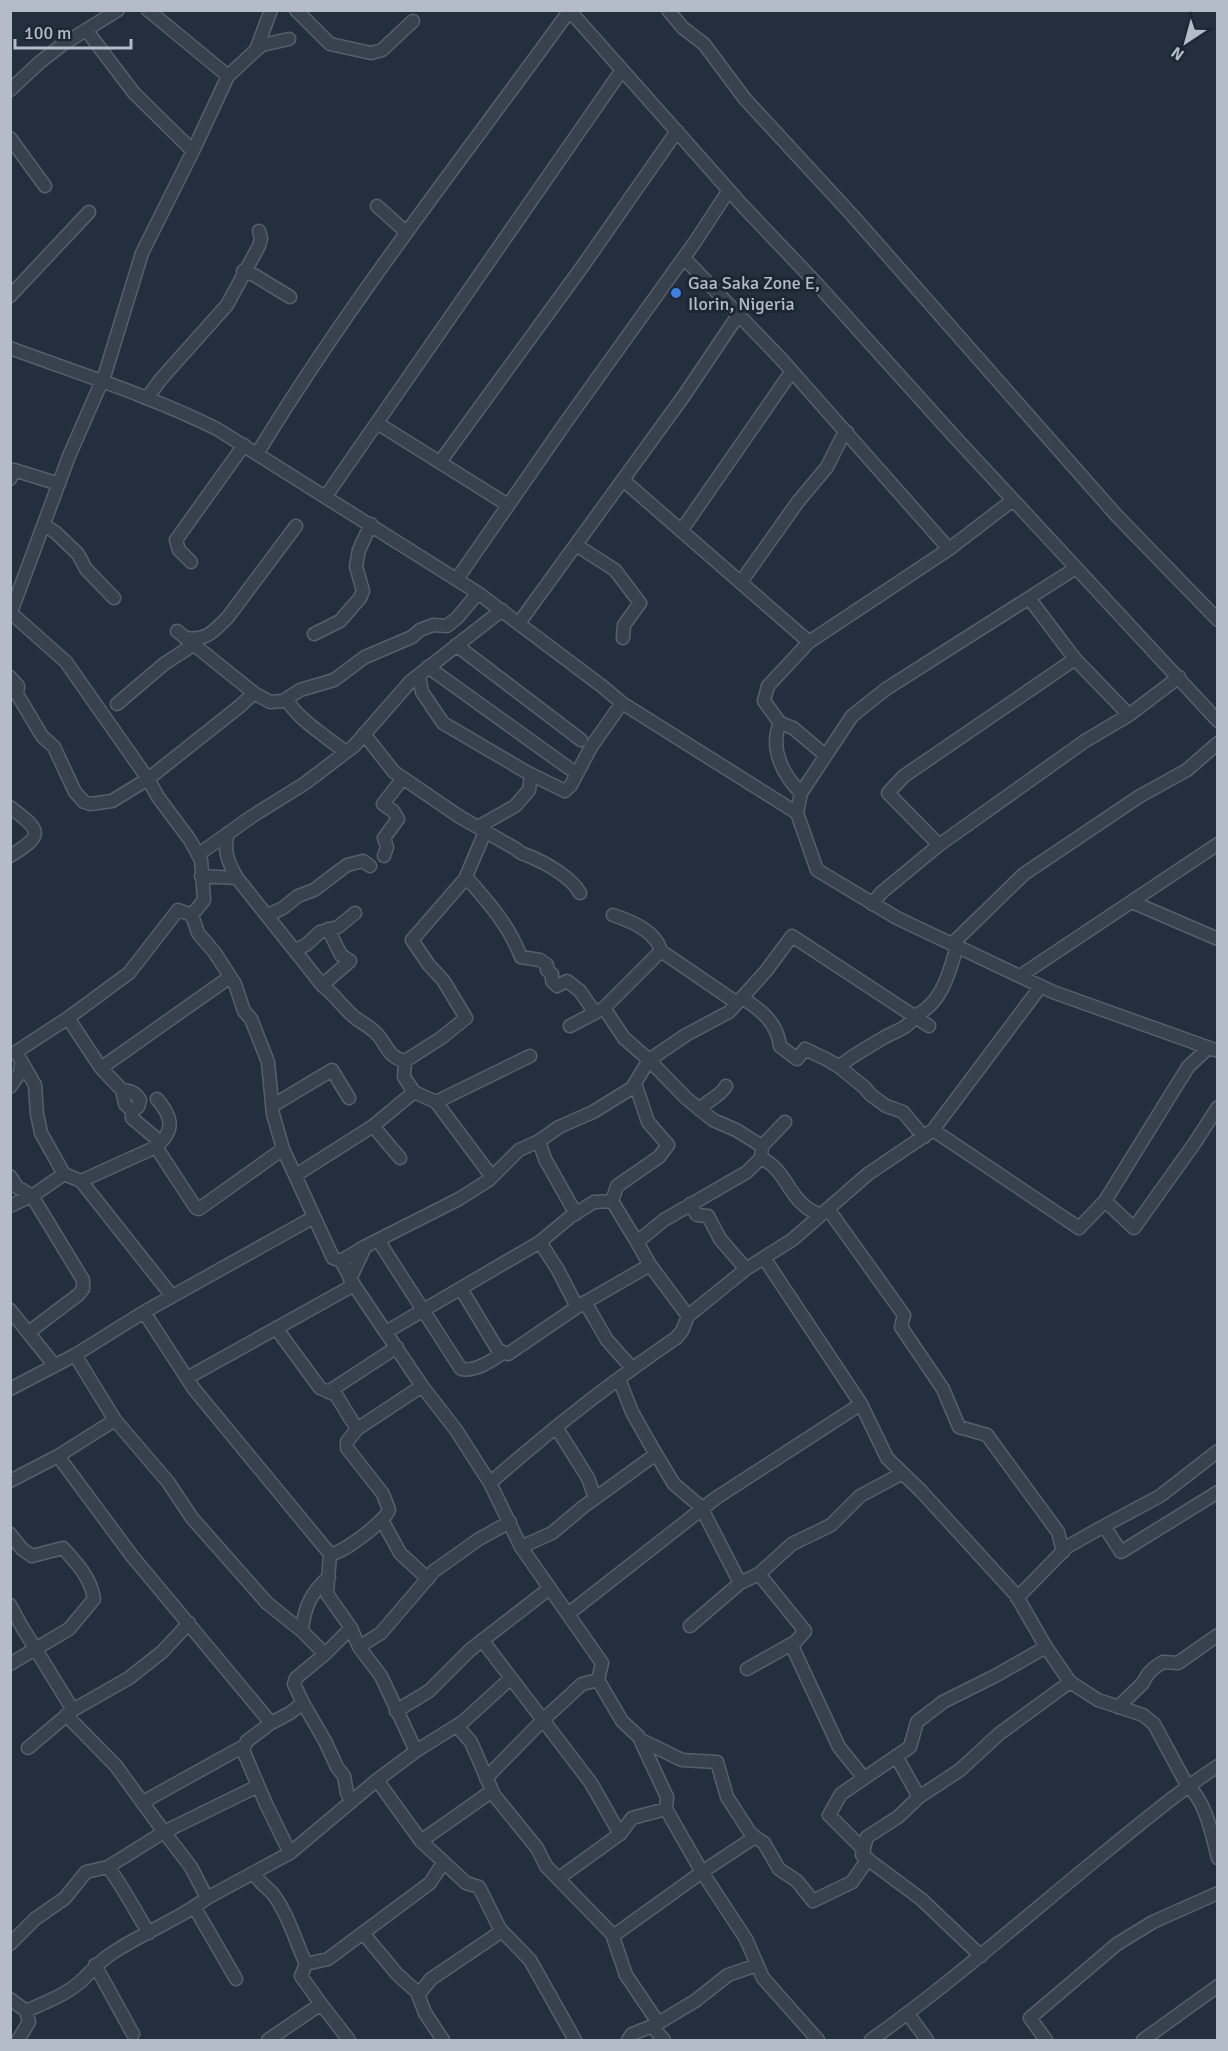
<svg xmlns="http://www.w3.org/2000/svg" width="1228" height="2051" font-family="Signika,sans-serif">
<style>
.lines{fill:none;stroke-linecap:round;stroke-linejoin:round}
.minor-casing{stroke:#565f6c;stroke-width:15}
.minor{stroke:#38414e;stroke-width:12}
.shop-dot{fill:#3f7fe0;stroke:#1d2633;stroke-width:2}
.labels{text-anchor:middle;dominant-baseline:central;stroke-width:6;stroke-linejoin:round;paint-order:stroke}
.poi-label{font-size:18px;fill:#b4bcc9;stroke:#1d2633;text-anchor:start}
</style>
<rect width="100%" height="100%" fill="#242f3e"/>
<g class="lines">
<defs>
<path id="minor" d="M 148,10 L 228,76
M 296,10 L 330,44 L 371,53 L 382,50 L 413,21
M 569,10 L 742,205 L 817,284 L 952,434 L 1218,721
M 668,10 L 683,28 L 704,44 L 745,99 L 852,215 L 1117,516 L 1218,620
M 87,31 L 134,93 L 193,151
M 256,50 L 262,45 L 289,39
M 10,90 L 40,62 L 62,45 L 118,10
M 10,138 L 45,186
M 377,206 L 406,232
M 684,258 L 782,360 L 949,549 L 1013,500
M 243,271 L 254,275 L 290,297
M 10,296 L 89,212
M 10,348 C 80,374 151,396 217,429 L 478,593 L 603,687 L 622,703 L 797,813 L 817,870 L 897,918 L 1053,992 L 1218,1051
M 147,398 L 161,379 L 227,305 L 259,246 L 261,238 L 259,231
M 377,423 L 508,505
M 257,454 C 351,299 464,157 570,10
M 440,462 L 582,267 L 677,131
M 10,479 L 14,470 L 59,484
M 623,480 L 809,642 L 949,549
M 326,496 L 622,70
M 44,525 L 55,532 L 78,554 L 86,569 L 114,598
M 681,531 L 792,371
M 576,545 L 615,570 L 640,603 L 624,625 L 623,638
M 191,562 L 179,550 L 176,540 L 244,445
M 1076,568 L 1029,598 L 1075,659 L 1129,715
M 457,579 L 566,422 L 695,242 L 729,190
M 741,582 L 797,503 L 827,467 L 841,439 L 847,432
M 11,613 L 66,662 L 148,779 L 158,797 L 190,840 L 201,860 L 204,900 L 192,915 L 198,933 L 215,953 L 235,984 L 244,1011 L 251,1019 L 268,1062 L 273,1114 L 283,1149 L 333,1258 L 341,1261 L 366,1246 L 459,1199 L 489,1180 L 519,1150 L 539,1141
M 10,615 L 69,456 L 105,374 L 142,253 L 193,151 L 228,76 L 256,50 L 271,10
M 519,623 L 683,397 L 739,314
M 177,631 L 254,693 L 270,702 L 283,701 L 300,690 L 334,680 L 365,657 L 412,637 L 420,630 L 433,625 L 447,626 L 457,618 L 478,593
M 314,634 L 340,621 L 360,598 L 363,591 L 356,566 L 359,550 L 371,524
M 185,638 C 207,641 214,631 228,617 L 296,526
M 456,645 L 581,740
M 428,667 L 570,769
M 419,675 L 422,692 L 443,723 L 528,773 L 565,791 L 571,785 L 591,747 L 622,703
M 10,677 L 18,686 L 17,694 L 42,736 L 54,747 L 75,792 L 84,802 L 90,804 L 112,801 L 148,779 L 240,706 L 254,693
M 286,699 C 297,716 311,726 327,738 C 334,744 340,746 345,753
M 117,704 L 164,664 L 193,645
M 780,723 L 793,728 L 825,755
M 364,734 L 394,772 L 460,817 L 516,849 C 521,854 523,854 529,856 C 546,863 571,877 580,893
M 801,793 C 783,775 769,748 780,723 L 764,701 L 768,686 L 809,642
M 10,807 C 42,831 44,835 10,856
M 797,813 L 801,793 L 852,716 L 886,689 L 1029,598
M 478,827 L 515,806 L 529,790 L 531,775
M 228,833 C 223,851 228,862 237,878
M 939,845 L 888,793 L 904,776 L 1075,659
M 199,854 L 251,817 L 304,784 L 354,746 L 410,682 L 502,610
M 384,856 L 387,847 L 384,838 L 398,819 L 393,811 L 383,804 L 403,778
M 201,876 L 237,878 L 323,986 C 335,995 342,1006 353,1016 C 360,1022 369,1026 376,1033 C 387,1044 387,1057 405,1061 L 404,1077 L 414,1092
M 466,877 C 488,902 509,925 521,957 L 540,960 L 547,965 L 547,970 L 552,974 L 552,981 L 557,986 L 567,981 L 580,991 L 595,1013
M 1132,902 L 1218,939
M 872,904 L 881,893 L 939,845 L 1085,741 L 1129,715 L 1179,677
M 268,915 L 283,908 L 298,896 L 314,890 L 347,865 L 363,861 L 370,866
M 613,915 C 631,921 656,931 661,951
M 952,944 L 1024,874 L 1140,796 L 1187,770 L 1218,743
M 295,950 L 306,945 L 320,932 L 338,927 L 355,913
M 1020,976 L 1218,844
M 320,983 L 328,980 L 350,961 L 341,955 L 328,929
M 742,998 C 761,1010 777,1022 780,1046 L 797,1059 L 805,1049 L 826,1059 L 838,1066 L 864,1087 L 871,1095 L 886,1106 L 903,1112 L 924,1137
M 604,1008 L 661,951 L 737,1003
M 913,1016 C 941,1007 950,971 957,946
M 68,1018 L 101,1068 L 230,977
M 570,1026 L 604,1008 L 624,1038 L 649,1060 L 632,1088 L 593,1112 L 559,1127 L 539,1141 L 545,1159 L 576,1214
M 405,1061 L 441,1038 L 466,1018 L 443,980 L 429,965 L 412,940 L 465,879 L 485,832
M 839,1067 C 852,1055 869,1047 883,1038 C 897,1030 905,1030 915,1017
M 101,1068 L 122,1090
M 10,1087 L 20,1073 L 21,1064
M 122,1090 C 131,1091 135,1092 140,1100 L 138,1107 L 132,1111 L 125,1104 Z
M 272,1106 L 332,1070 L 349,1098
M 700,1110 C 708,1099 720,1097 726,1086
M 132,1111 L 132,1118 L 158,1140 L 156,1147
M 373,1126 L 400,1158
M 933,1130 L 1079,1228 L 1105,1201 L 1188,1067 L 1208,1048
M 762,1146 L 785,1122
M 156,1147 C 175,1130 173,1118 157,1099
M 761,1158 C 790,1172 787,1203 821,1215
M 64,1174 L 81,1181 L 156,1147 L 196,1208 L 199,1209 L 283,1149
M 296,1175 L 373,1126 L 414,1092 L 436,1102
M 10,1176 L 17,1187 L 32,1196 L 83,1280 L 83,1289 L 78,1295 L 29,1332
M 492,1177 L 436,1102 L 530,1056
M 81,1181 L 172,1296
M 612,1201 L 617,1186 L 659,1157 L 668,1145 L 648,1122 L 635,1083
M 1105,1201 L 1134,1228 L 1194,1144 L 1218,1107
M 690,1204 L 697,1215 L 708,1216 L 720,1239 L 746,1269
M 10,1206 L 35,1194 L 64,1174 L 41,1133 L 37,1114 L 35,1085 L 16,1052 L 68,1018 L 129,973 L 178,910 L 192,915
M 828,1209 L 904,1315 L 901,1327 L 943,1389 L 959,1427 L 987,1435 L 1058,1532 L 1063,1552
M 378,1240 L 461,1369 C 475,1372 491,1361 503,1353
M 540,1242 L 558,1270 L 577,1307 L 650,1265
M 764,1258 L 861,1404 L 887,1458 L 921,1491 L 1016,1595 L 1046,1647 L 1070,1682 L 1098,1700 L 1143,1715 L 1154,1724 L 1187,1785 C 1206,1801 1212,1835 1218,1858
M 350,1279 L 365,1247
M 461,1289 L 498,1350 L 508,1354 L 577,1307
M 585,1302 L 607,1340 L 632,1368
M 10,1310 L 55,1366
M 144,1312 L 194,1389 L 330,1554 C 341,1555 385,1521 389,1510 L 383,1494 L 347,1448 L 347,1442 L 357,1429
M 688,1316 L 650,1265 L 637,1242 L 664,1220 L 747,1172 L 761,1158 L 762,1146 L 736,1130 L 713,1120 L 686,1098 L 649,1060 L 686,1035 L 729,1012 L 766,971 L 792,936 L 929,1026
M 276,1328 L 320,1388 L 336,1395 L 357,1429 L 422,1386 L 354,1285 L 341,1261
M 386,1332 L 540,1242 L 570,1217 L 594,1202 L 612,1201 L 637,1242
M 75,1355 L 115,1420 L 168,1482 L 192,1518 L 267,1603 L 302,1631 L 325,1654
M 187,1378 L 354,1285
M 619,1379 L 632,1412 L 654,1451 L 674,1484 L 701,1507 L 740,1583 L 759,1574 L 792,1544 L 831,1525 L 860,1496 L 901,1474
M 422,1386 L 456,1430 L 490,1483
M 10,1389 L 75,1355 L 144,1312 L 314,1217
M 328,1392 L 397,1347
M 556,1427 L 588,1478 L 595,1498
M 58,1456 L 132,1556 L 271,1723 L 290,1713 L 303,1703 L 294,1684 L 296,1678 L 325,1654 L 351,1628
M 10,1481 L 58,1456 L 115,1420
M 382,1520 L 400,1553 L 428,1579
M 1104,1526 L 1160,1496 L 1218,1451
M 10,1534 L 22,1549 L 32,1556 L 63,1548 C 76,1562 91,1578 94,1599 L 69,1629 L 10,1664
M 521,1547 L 552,1533 L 583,1507 L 656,1454
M 330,1554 L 327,1594 L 351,1628 L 359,1647
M 759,1574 L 805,1631 L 792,1646 L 839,1747 L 864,1778
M 1017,1598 L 1067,1547 L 1104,1526 L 1121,1552 L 1218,1492
M 10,1605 L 22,1627 L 73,1710 L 28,1748
M 568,1614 L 716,1498 L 861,1404
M 690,1626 L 740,1583
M 302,1631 C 304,1608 311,1592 329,1577
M 482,1640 L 591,1783 L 620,1834
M 747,1669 L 795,1642
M 303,1703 L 325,1741 L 337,1767 L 344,1776 L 347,1793 L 351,1801
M 1118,1707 L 1142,1684 L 1148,1674 L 1154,1668 L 1163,1662 L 1178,1663 L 1218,1635
M 73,1710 L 129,1678 L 162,1652 L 189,1623
M 396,1711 L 429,1691 L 470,1650 L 550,1588
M 66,1715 L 116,1766 L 164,1832 L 108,1867
M 271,1723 L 247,1741 L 243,1750 L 266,1804 L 290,1853
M 457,1726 L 471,1742 L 494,1795 L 537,1848 L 546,1866 L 612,1934 L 626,1975 L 655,2018 L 656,2031 L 664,2040
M 641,1740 L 682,1760 L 717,1762 L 727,1797 L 751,1834 L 764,1843 L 779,1869 L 797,1881 L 813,1901 L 852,1882 L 868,1859
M 416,1751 L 381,1676 L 359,1647 L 381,1633 L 434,1571 L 479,1539 L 510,1522
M 896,1756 L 919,1797
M 486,1778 L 543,1720 L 582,1684 L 598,1680
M 377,1780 L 421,1841 L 466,1883 L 479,1887 L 500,1929 L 530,1960 L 575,2040
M 258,1786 L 164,1832 L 191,1867 L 207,1898 L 290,1853 L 377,1780 L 416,1751 L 464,1721 L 511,1678
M 143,1802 L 244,1746
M 421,1841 L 492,1791
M 864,1850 L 829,1815 L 841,1794 L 910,1747 L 917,1722 L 943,1702 L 995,1676 L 1046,1647
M 254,1873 C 259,1883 266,1886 273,1894 C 288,1914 296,1942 306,1964 L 301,1976 L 321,2004
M 559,1878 L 620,1834 L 632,1818 L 666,1809
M 195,1908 L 236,1979
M 363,1933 L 397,1974 L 417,1992 L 425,2013 L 443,2040
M 613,1936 L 702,1872 L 755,1837
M 10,1944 L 35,1919 L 65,1898 L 86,1872 L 108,1867 C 124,1888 135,1911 149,1933
M 981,1956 L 921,1899 L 862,1855 L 867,1837 L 898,1817 L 919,1797 L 960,1770 L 999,1734 L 1070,1682
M 306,1964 L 328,1959 L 430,1883 L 443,1863
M 95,1965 L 133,2034
M 418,1995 L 431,1979 L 502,1931
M 10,1999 L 26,2011 C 44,2003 63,1996 79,1983 C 91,1972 100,1960 114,1952 C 144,1932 178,1920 207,1898
M 908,2014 L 927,2040
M 18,2040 L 29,2022 L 26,2011
M 268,2040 L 321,2004 L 349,2040
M 628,2040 L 632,2034 L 655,2025 L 695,2001 L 728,1975 L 757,1965
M 818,2040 L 763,1978 L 746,1939 L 702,1872 L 666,1809 L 667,1797 L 639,1737 L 622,1721 L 598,1680 L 602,1663 L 521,1547 L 490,1483 C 549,1431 611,1382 676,1338 L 682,1331 L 688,1316 L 746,1269 L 792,1240 L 868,1174 L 933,1130 L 1041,986
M 871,2040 C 954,1981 1030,1913 1109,1849 C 1145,1820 1179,1791 1218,1766
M 1046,2040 L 1030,2018 L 1117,1944 L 1153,1922 L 1218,1893
M 1143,2040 L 1218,1986"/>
</defs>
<use href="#minor" class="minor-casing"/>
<use href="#minor" class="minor"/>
</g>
<circle class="shop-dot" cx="676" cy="293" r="6"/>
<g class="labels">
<g class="poi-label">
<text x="688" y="283">Gaa Saka Zone E,<tspan x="688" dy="21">Ilorin, Nigeria</tspan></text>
</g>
</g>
<rect width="1228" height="2051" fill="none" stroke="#b4bcc9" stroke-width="24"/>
<g transform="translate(1186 42) rotate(216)" stroke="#1d2633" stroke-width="4.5" paint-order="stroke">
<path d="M0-4.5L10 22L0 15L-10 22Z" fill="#b4bcc9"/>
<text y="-9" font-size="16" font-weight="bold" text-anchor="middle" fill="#b4bcc9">N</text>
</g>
<path d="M15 39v9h116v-9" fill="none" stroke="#b4bcc9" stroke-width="3"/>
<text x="24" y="39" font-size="18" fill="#b4bcc9" stroke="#1d2633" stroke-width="4.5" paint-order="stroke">100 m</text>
</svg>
